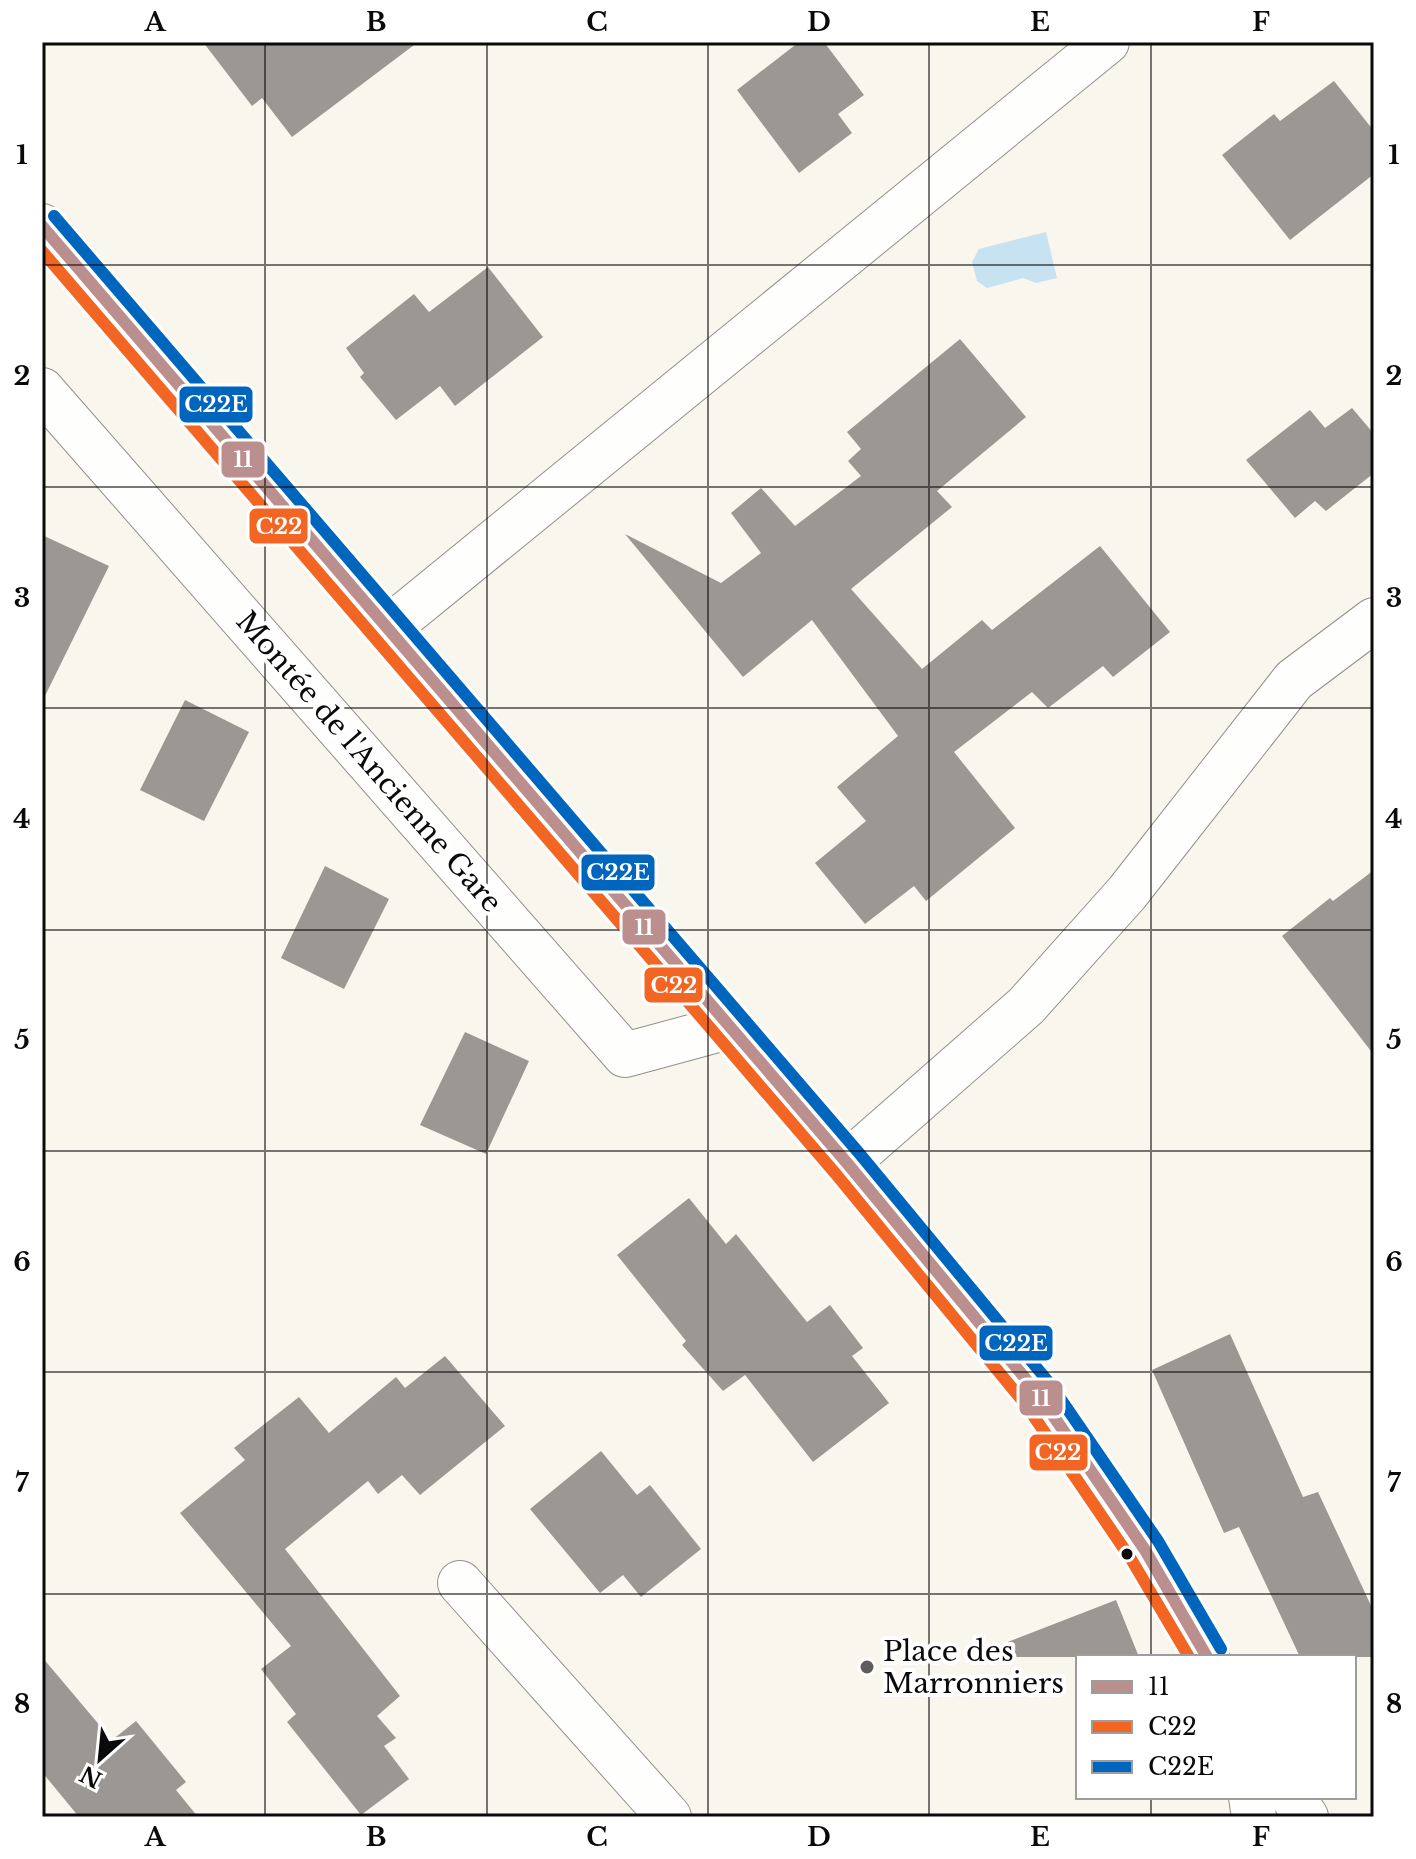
<svg xmlns="http://www.w3.org/2000/svg" width="1416" height="1859" font-family="'Libre Baskerville',serif">
<style>
.water{fill:#c7e2f0}
.building{fill:#9b9894}
.lines{fill:none;stroke-linecap:round;stroke-linejoin:round}
.minor-casing{stroke:#92908c;stroke-width:46}
.tertiary-casing{stroke:#92908c;stroke-width:46}
.minor{stroke:#fefefc;stroke-width:44}
.tertiary{stroke:#fefefc;stroke-width:44}
.bus-1-casing{stroke:#fff;stroke-width:18}
.bus-2-casing{stroke:#fff;stroke-width:18}
.bus-3-casing{stroke:#fff;stroke-width:18}
.bus-1{stroke:#bc8f8f;stroke-width:12}
.bus-2{stroke:#f26522;stroke-width:12}
.bus-3{stroke:#0065bd;stroke-width:12}
.grid{fill:none;stroke:#0a0a0a;stroke-width:2;stroke-opacity:0.55}
.bus-dot{fill:#0a0a0a;stroke:#fff;stroke-width:3}
.poi-dot{fill:#5e5d59;stroke:#fff;stroke-width:3}
.labels{text-anchor:middle;dominant-baseline:central;stroke-width:8;stroke-linejoin:round;paint-order:stroke}
.street-label{font-size:28px;fill:#0a0a0a;stroke:#fff}
.poi-label{font-size:28px;fill:#0a0a0a;stroke:#fff;text-anchor:start}
.line-badge{stroke:#fff;stroke-width:3}
.badge-label{font-size:22px;text-anchor:middle;font-weight:bold;fill:#fff}
.neatline{fill:none;stroke:#0a0a0a;stroke-width:3}
.grid-label{font-size:26px;text-anchor:middle;font-weight:bold;fill:#0a0a0a}
</style>
<rect width="100%" height="100%" fill="#f9f6ed"/>
<path class="water" d="M 1046,232 L 1057,278 L 1036,283 L 1023,278 L 987,288 L 977,281 L 972,262 L 979,249 Z"/>
<path class="building" d="M 203,42 L 418,42 L 292,137 L 262,98 L 252,106 Z
M 799,42 L 824,42 L 864,95 L 838,114 L 852,133 L 799,173 L 737,90 Z
M 1334,81 L 1374,131 L 1374,174 L 1290,240 L 1222,155 L 1274,114 L 1280,121 Z
M 488,267 L 543,337 L 455,406 L 440,386 L 396,420 L 360,377 L 364,373 L 346,348 L 414,294 L 429,312 Z
M 960,339 L 1026,417 L 937,491 L 952,507 L 851,589 L 922,669 L 982,620 L 992,630 L 1100,546 L 1170,632 L 1113,677 L 1103,666 L 1048,708 L 1032,692 L 954,752 L 1015,828 L 926,901 L 914,886 L 865,924 L 815,863 L 866,821 L 837,787 L 898,736 L 812,620 L 743,677 L 625,534 L 721,583 L 761,553 L 731,513 L 761,488 L 795,526 L 861,476 L 848,461 L 861,449 L 847,432 Z
M 1352,408 L 1374,434 L 1374,473 L 1326,511 L 1315,501 L 1295,518 L 1246,460 L 1310,410 L 1325,428 Z
M 42,535 L 109,566 L 42,702 Z
M 185,700 L 249,732 L 204,821 L 140,790 Z
M 325,866 L 389,899 L 344,989 L 281,958 Z
M 1374,870 L 1374,1055 L 1282,936 L 1330,898 L 1333,901 Z
M 465,1032 L 529,1061 L 486,1154 L 420,1125 Z
M 689,1198 L 726,1244 L 736,1234 L 807,1322 L 830,1305 L 863,1348 L 852,1356 L 889,1403 L 813,1462 L 745,1375 L 723,1391 L 682,1345 L 686,1341 L 617,1255 Z
M 1230,1334 L 1303,1497 L 1318,1492 L 1374,1612 L 1374,1657 L 1300,1657 L 1239,1527 L 1224,1533 L 1152,1370 Z
M 445,1356 L 505,1426 L 420,1495 L 402,1475 L 378,1494 L 368,1481 L 285,1549 L 400,1696 L 377,1716 L 396,1738 L 384,1746 L 409,1779 L 361,1815 L 287,1722 L 296,1714 L 261,1669 L 291,1646 L 180,1513 L 245,1460 L 234,1448 L 299,1397 L 329,1433 L 396,1377 L 405,1388 Z
M 601,1451 L 637,1495 L 650,1485 L 701,1549 L 641,1597 L 623,1575 L 600,1593 L 530,1509 Z
M 1116,1600 L 1139,1657 L 980,1657 L 979,1653 Z
M 42,1657 L 112,1740 L 136,1721 L 186,1782 L 176,1790 L 198,1817 L 79,1817 L 42,1772 Z"/>
<g class="lines">
<defs>
<path id="minor" d="M 42,390 L 625,1055 L 728,1027
M 387,629 L 1107,42
M 847,1163 L 1026,1006 L 1127,893 L 1294,680 L 1374,620
M 460,1583 L 669,1817"/>
<path id="tertiary" d="M 42,226 L 847,1163 L 1039,1395 L 1145,1550 L 1207,1657
M 1251,1797 L 1254,1817
M 1293,1797 L 1306,1817"/>
</defs>
<use href="#minor" class="minor-casing"/>
<use href="#tertiary" class="tertiary-casing"/>
<use href="#minor" class="minor"/>
<use href="#tertiary" class="tertiary"/>
<defs>
<path id="bus-1" d="M 42,226 L 847,1163 L 1039,1395 L 1145,1550 L 1207,1657"/>
<path id="bus-2" d="M 42,251 L 835,1173 L 1026,1405 L 1131,1559 L 1189,1657"/>
<path id="bus-3" d="M 54,216 L 859,1153 L 1051,1385 L 1158,1541 L 1221,1649"/>
</defs>
<use href="#bus-1" class="bus-1-casing"/>
<use href="#bus-2" class="bus-2-casing"/>
<use href="#bus-3" class="bus-3-casing"/>
<use href="#bus-1" class="bus-1"/>
<use href="#bus-2" class="bus-2"/>
<use href="#bus-3" class="bus-3"/>
</g>
<path class="grid" d="M 265,42 L 265,1817M 487,42 L 487,1817M 708,42 L 708,1817M 929,42 L 929,1817M 1151,42 L 1151,1657M 42,265 L 1374,265M 42,487 L 1374,487M 42,708 L 1374,708M 42,930 L 1374,930M 42,1151 L 1374,1151M 42,1372 L 1374,1372M 42,1594 L 1374,1594M 1151,1797 L 1151,1817"/>
<circle class="bus-dot" cx="1127" cy="1554" r="7"/>
<circle class="poi-dot" cx="867" cy="1667" r="8"/>
<g class="labels">
<g class="street-label">
<text transform="translate(369 762) rotate(49)">Montée de l'Ancienne Gare</text>
</g>
<g class="poi-label">
<text x="883" y="1651">Place des<tspan x="883" dy="32">Marronniers</tspan></text>
</g>
</g>
<g class="line-badge">
<rect x="178" y="385" width="76" height="39" rx="8" fill="#0065bd"/>
<rect x="220" y="440" width="46" height="39" rx="8" fill="#bc8f8f"/>
<rect x="248" y="507" width="61" height="38" rx="8" fill="#f26522"/>
<rect x="580" y="853" width="76" height="39" rx="8" fill="#0065bd"/>
<rect x="621" y="908" width="46" height="38" rx="8" fill="#bc8f8f"/>
<rect x="643" y="966" width="61" height="38" rx="8" fill="#f26522"/>
<rect x="978" y="1324" width="76" height="38" rx="8" fill="#0065bd"/>
<rect x="1018" y="1379" width="46" height="38" rx="8" fill="#bc8f8f"/>
<rect x="1028" y="1433" width="61" height="39" rx="8" fill="#f26522"/>
</g>
<g class="badge-label">
<text x="216" y="412">C22E</text>
<text x="243" y="467">11</text>
<text x="279" y="534">C22</text>
<text x="618" y="880">C22E</text>
<text x="644" y="935">11</text>
<text x="674" y="993">C22</text>
<text x="1016" y="1351">C22E</text>
<text x="1041" y="1406">11</text>
<text x="1058" y="1460">C22</text>
</g>
<rect width="1416" height="1859" fill="none" stroke="#ffffff" stroke-width="88"/>
<rect x="1076" y="1655" width="280" height="144" fill="#ffffff" stroke="#9d9d9d" stroke-width="2"/>
<rect x="1092" y="1681" width="40" height="12" fill="#bc8f8f" stroke="#9d9d9d" stroke-width="2"/>
<text x="1148" y="1695" font-size="24" fill="#0a0a0a">11</text>
<rect x="1092" y="1721" width="40" height="12" fill="#f26522" stroke="#9d9d9d" stroke-width="2"/>
<text x="1148" y="1735" font-size="24" fill="#0a0a0a">C22</text>
<rect x="1092" y="1761" width="40" height="12" fill="#0065bd" stroke="#9d9d9d" stroke-width="2"/>
<text x="1148" y="1775" font-size="24" fill="#0a0a0a">C22E</text>
<g transform="translate(100 1759) rotate(207)" stroke="#ffffff" stroke-width="6" paint-order="stroke">
<path d="M0-6L14 30L0 20L-14 30Z" fill="#0a0a0a"/>
<text y="-12" font-size="22" font-weight="bold" text-anchor="middle" fill="#0a0a0a">N</text>
</g>
<rect x="44" y="44" width="1328" height="1771" class="neatline"/>
<g class="grid-label">
<text x="155" y="31">A</text>
<text x="376" y="31">B</text>
<text x="597" y="31">C</text>
<text x="819" y="31">D</text>
<text x="1040" y="31">E</text>
<text x="1261" y="31">F</text>
<text x="22" y="164">1</text>
<text x="1394" y="164">1</text>
<text x="22" y="385">2</text>
<text x="1394" y="385">2</text>
<text x="22" y="607">3</text>
<text x="1394" y="607">3</text>
<text x="22" y="828">4</text>
<text x="1394" y="828">4</text>
<text x="22" y="1049">5</text>
<text x="1394" y="1049">5</text>
<text x="22" y="1271">6</text>
<text x="1394" y="1271">6</text>
<text x="22" y="1492">7</text>
<text x="1394" y="1492">7</text>
<text x="22" y="1713">8</text>
<text x="1394" y="1713">8</text>
<text x="155" y="1846">A</text>
<text x="376" y="1846">B</text>
<text x="597" y="1846">C</text>
<text x="819" y="1846">D</text>
<text x="1040" y="1846">E</text>
<text x="1261" y="1846">F</text>
</g>
</svg>
